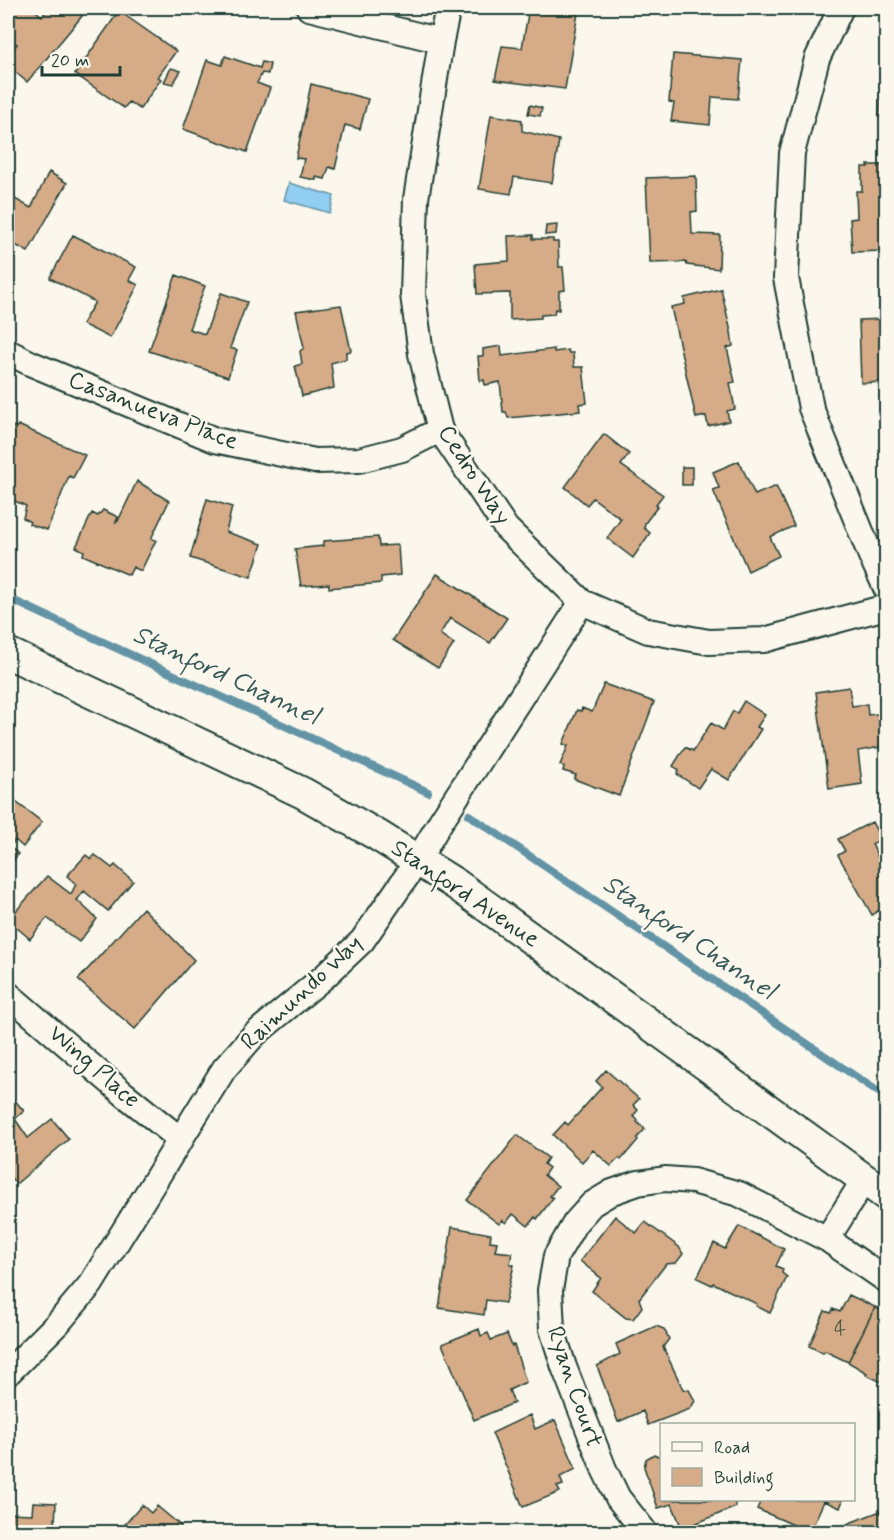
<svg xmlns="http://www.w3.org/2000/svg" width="894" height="1540" font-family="Mynerve,sans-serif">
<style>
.water{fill:#92cef2;stroke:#6494a6;stroke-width:1.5}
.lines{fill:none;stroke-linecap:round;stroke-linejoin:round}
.stream{stroke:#6494a6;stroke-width:8}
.building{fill:#d6ab87;stroke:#1f3d34;stroke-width:1.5}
.minor-casing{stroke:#1f3d34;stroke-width:28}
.tertiary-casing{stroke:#1f3d34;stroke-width:34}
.minor{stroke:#fbf7ec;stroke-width:24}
.tertiary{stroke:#fbf7ec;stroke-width:30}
.labels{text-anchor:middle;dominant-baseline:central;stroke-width:5;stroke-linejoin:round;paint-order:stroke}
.number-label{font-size:21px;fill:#4d5849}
.street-label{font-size:24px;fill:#1f3d34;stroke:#fbf7ec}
.water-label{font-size:26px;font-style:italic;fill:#365a5a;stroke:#fbf7ec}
</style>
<rect width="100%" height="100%" fill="#fbf7ec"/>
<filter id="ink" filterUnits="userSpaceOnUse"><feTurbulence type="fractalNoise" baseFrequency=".0167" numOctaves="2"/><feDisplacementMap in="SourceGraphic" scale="12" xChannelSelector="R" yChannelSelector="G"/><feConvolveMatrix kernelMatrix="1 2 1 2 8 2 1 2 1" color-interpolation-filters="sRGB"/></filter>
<g filter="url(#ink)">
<path class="water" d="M 289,183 L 334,196 L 330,213 L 284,200 Z"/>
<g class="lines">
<path class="stream" d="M 8,598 L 428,792
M 469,815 L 886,1097"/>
</g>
<path class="building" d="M 9,8 L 32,8 L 42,16 L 49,8 L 72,8 L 82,16 L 27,82 L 8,66 L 8,55 L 17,44 L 8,37 Z
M 529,8 L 552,8 L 578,13 L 565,89 L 495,80 L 502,46 L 522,48 Z
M 119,11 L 176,51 L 158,77 L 161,79 L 140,109 L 129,102 L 124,108 L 75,74 Z
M 673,54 L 742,60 L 738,99 L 712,97 L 710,125 L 671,121 L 674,103 L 669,102 Z
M 225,56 L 260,68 L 262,62 L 270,64 L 268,74 L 262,73 L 257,83 L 270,88 L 247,152 L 183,129 L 207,60 L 222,65 Z
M 886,64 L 886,136 L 881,135 L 886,119 L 879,117 L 883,75 Z
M 171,68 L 181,71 L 173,84 L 164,82 Z
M 311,84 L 368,99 L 360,129 L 345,125 L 335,169 L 329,167 L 325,179 L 316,177 L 316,180 L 300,177 L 304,159 L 296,158 Z
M 530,105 L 542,108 L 540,116 L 528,114 Z
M 491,115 L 522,120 L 522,131 L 559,140 L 552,183 L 514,177 L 511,194 L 479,189 Z
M 868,165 L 886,165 L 886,251 L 852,252 L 850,219 L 857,218 L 856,191 L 862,191 L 862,167 L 868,167 Z
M 49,172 L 67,183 L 28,252 L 8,241 L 8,195 L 31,208 Z
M 696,176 L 697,211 L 691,212 L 692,234 L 720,235 L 719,269 L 687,265 L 686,262 L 650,263 L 646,178 Z
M 557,225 L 556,234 L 545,235 L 546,226 Z
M 73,235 L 136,267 L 129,280 L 138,285 L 110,338 L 82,324 L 95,302 L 50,278 Z
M 533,235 L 533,239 L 553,239 L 553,242 L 558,242 L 559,267 L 563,267 L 565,290 L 559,291 L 559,310 L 555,309 L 554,314 L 541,315 L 541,318 L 510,320 L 510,293 L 477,294 L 475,264 L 509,261 L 508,236 Z
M 176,275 L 205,286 L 189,329 L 205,334 L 221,293 L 247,302 L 230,348 L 237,350 L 228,377 L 149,351 Z
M 721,289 L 731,332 L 733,346 L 727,348 L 735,382 L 730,383 L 735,409 L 727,411 L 729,421 L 708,426 L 706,416 L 696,418 L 671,307 L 685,304 L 684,298 Z
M 341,305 L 351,351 L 346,352 L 346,359 L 331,363 L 334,388 L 302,396 L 295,366 L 302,364 L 300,351 L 304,348 L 296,311 Z
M 886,319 L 886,382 L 861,383 L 859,320 Z
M 501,346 L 502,356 L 554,349 L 554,352 L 568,350 L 569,353 L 573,353 L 574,367 L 583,367 L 587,403 L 579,404 L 580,411 L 508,418 L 506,412 L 503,412 L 500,382 L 485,385 L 484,380 L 480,381 L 478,356 L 483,356 L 483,349 Z
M 18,425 L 85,455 L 73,478 L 69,476 L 47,530 L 29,524 L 30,522 L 23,518 L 26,506 L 8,498 L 8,440 L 14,426 L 17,427 Z
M 604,434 L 629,454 L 621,465 L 663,495 L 656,504 L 658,506 L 645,523 L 644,528 L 650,533 L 633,558 L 607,538 L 621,519 L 593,498 L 587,505 L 565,487 Z
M 739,461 L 755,495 L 776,486 L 794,526 L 770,537 L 779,556 L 748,571 L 713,490 L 719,488 L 713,472 Z
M 682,467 L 692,467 L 692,485 L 682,485 Z
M 137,481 L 169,501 L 151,539 L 156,540 L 141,571 L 133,567 L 129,575 L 83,555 L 84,551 L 76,547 L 92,513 L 98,516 L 103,510 L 118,517 L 116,522 L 118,521 Z
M 207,499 L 232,507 L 226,532 L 262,544 L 251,577 L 190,558 Z
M 378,537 L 379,546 L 398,545 L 400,575 L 381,577 L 381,583 L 329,588 L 329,584 L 301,586 L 295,549 L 323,546 L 323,541 Z
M 437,574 L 507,618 L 490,643 L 450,618 L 440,634 L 454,644 L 438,668 L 393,640 Z
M 604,684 L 654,702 L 619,796 L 574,779 L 576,775 L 563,771 L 564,767 L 560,765 L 568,746 L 563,744 L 577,710 L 581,711 L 582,708 L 592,712 Z
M 849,687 L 852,706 L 867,704 L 868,715 L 886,713 L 886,746 L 858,751 L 862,784 L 829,789 L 816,692 Z
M 744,701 L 765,715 L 757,727 L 761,729 L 729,780 L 711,769 L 698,788 L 677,774 L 679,770 L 673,766 L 685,747 L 693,751 L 711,723 L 723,730 L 733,711 L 737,713 Z
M 8,796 L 42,822 L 23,847 L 15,840 L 10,847 L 18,854 L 8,869 Z
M 872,822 L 881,839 L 872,844 L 879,859 L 886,855 L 886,865 L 883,867 L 884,870 L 886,869 L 886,909 L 885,910 L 883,907 L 872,915 L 838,855 L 845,851 L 838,839 Z
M 86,855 L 91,859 L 95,855 L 112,868 L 115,865 L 133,881 L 108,911 L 84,891 L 77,900 L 97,919 L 79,942 L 47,918 L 30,939 L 8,920 L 47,876 L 71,894 L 76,884 L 67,876 Z
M 143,908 L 194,960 L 135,1029 L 78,980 Z
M 606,1070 L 639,1099 L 633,1105 L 638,1110 L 633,1116 L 638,1120 L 637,1122 L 645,1129 L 637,1138 L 638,1140 L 621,1160 L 619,1158 L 611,1166 L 593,1150 L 582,1162 L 553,1135 L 565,1122 L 568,1125 L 602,1087 L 596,1081 Z
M 10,1095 L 24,1111 L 15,1119 L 28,1138 L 52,1119 L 69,1139 L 16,1184 L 8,1174 L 8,1097 Z
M 517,1135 L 548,1158 L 544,1164 L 549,1168 L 544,1175 L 558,1186 L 550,1196 L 553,1198 L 537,1219 L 535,1217 L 528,1226 L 513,1214 L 506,1223 L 502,1220 L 499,1224 L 467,1200 Z
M 615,1216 L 636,1233 L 645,1222 L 679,1247 L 683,1254 L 676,1263 L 666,1264 L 639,1299 L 642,1307 L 633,1319 L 626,1318 L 592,1291 L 601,1278 L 580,1261 Z
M 739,1226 L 784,1249 L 776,1266 L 783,1269 L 782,1273 L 787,1277 L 770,1313 L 756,1306 L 757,1304 L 713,1283 L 712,1285 L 697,1278 L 714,1243 L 725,1249 Z
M 452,1227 L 491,1234 L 490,1241 L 497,1242 L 495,1251 L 512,1253 L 510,1264 L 514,1265 L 505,1303 L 486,1300 L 484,1315 L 439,1308 Z
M 849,1295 L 875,1307 L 848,1362 L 825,1351 L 823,1353 L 809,1346 L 825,1311 L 831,1313 L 833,1309 L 840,1312 Z
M 875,1307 L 886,1313 L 886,1336 L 884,1341 L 886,1342 L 886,1372 L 882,1382 L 866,1375 L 867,1373 L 848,1362 Z
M 656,1326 L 664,1329 L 669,1339 L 663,1347 L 683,1389 L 689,1390 L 695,1401 L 690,1409 L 648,1425 L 643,1411 L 618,1422 L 597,1366 L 620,1354 L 616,1344 Z
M 479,1329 L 481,1336 L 488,1333 L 491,1340 L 507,1334 L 512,1346 L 514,1345 L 526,1382 L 509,1390 L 514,1403 L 474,1420 L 442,1344 Z
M 530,1415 L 535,1429 L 555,1420 L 576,1469 L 560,1477 L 563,1485 L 557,1487 L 560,1492 L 523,1507 L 492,1433 Z
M 654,1454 L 662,1458 L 662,1500 L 734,1500 L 736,1507 L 682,1529 L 672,1504 L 658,1508 L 644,1467 L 646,1459 Z
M 761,1500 L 843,1500 L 840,1508 L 824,1501 L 810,1532 L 757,1509 Z
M 33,1502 L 56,1503 L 55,1524 L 59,1524 L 59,1532 L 8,1532 L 8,1513 L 32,1514 Z
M 142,1505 L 151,1513 L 157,1506 L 181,1526 L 176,1532 L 121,1532 L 119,1531 Z
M 883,1510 L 886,1510 L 886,1532 L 850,1532 L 847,1524 Z"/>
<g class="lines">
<defs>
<path id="minor" d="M 309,8 L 441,41
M 448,8 L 441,41 L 416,199 L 413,295 L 421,354 L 440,430 L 506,528 L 582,602 L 648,631 L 709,642 L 764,640 L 886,607
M 841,8 L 817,59 L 792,153 L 786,278 L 811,408 L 871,556 L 886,588
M 8,352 L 32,364 L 215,440 L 315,461 L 359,460 L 402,449 L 440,430
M 8,994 L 124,1094 L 181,1140
M 827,1239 L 864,1180
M 8,1373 L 59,1322 L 91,1284 L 224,1069 L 254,1035 L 324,977 L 362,941 L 418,860 L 441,821 L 582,602
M 645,1532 L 618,1498 L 604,1469 L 564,1367 L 552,1329 L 550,1290 L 556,1256 L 575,1223 L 592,1204 L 612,1192 L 638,1183 L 665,1179 L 693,1181 L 739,1194 L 827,1239 L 886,1280"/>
<path id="tertiary" d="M 8,653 L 303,793 L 377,835 L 457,885 L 886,1195"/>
</defs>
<use href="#minor" class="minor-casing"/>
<use href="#tertiary" class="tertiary-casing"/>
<use href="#minor" class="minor"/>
<use href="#tertiary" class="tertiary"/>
</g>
</g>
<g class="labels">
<g class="number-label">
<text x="840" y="1329">4</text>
</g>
<g class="street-label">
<text transform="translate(153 411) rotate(21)">Casanueva Place</text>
<text transform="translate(474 475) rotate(57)">Cedro Way</text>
<text transform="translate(465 894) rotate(34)">Stanford Avenue</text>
<text transform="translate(302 993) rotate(-43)">Raimundo Way</text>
<text transform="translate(94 1067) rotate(41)">Wing Place</text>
<text transform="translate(574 1387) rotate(71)">Ryan Court</text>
</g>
<g class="water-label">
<text transform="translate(226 676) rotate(25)">Stanford Channel</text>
<text transform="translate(689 938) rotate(34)">Stanford Channel</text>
</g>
</g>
<rect width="894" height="1540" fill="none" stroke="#fbf7ec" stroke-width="30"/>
<rect x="15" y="15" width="864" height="1510" fill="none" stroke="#1f3d34" stroke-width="2" filter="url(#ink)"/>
<rect x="660" y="1423" width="195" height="78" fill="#fbf7ec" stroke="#a3ada2" stroke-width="1.5"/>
<rect x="672" y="1442" width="30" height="9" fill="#fbf7ec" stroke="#a3ada2" stroke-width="1.5"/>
<text x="714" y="1453" font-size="18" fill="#1f3d34">Road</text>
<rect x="672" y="1468" width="30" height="18" fill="#d6ab87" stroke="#a3ada2" stroke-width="1.5"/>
<text x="714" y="1483" font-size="18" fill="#1f3d34">Building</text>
<path d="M42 66v9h78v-9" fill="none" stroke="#1f3d34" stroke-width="3"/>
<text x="51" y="66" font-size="18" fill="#1f3d34" stroke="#fbf7ec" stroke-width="4.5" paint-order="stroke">20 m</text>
</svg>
